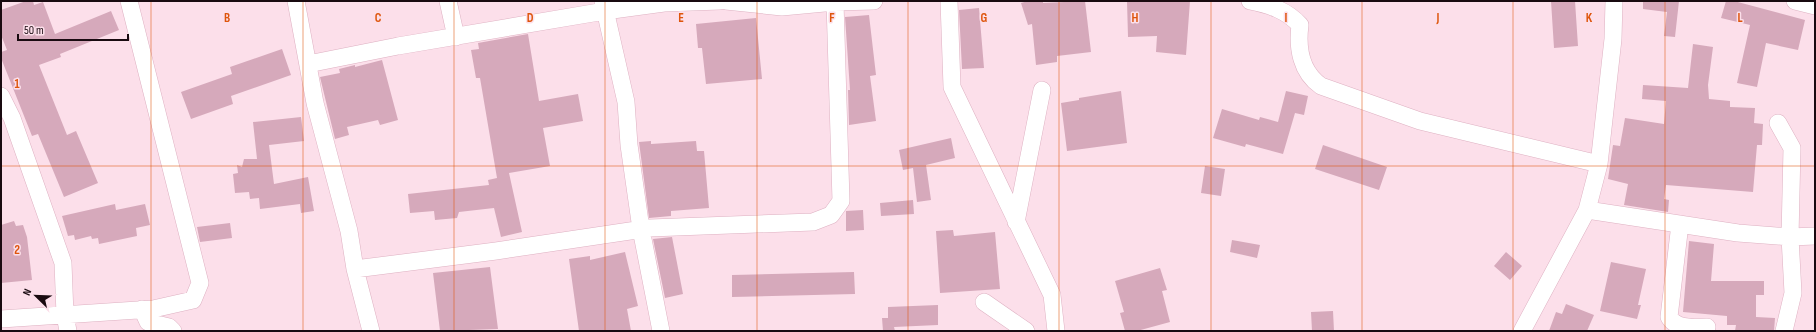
<svg xmlns="http://www.w3.org/2000/svg" width="1816" height="332" font-family="'Sofia Sans Condensed',sans-serif">
<style>
.building{fill:#d6a9bb}
.lines{fill:none;stroke-linecap:round;stroke-linejoin:round}
.minor-casing{stroke:#deb1c2;stroke-width:18}
.minor{stroke:#fff;stroke-width:17}
.grid{fill:none;stroke:#de550c;stroke-width:1;stroke-opacity:0.55}
.grid-label{font-size:13px;text-anchor:middle;font-weight:bold;fill:#de550c;stroke:#fcdfea;stroke-width:3;stroke-linejoin:round;paint-order:stroke}
</style>
<rect width="100%" height="100%" fill="#fcdfea"/>
<path class="building" d="M 26,1 L 33,1 L 34,5 L 43,2 L 55,34 L 111,11 L 119,30 L 60,54 L 61,57 L 39,65 L 67,135 L 76,131 L 98,183 L 64,197 L 38,134 L 32,136 L 1,58 L 1,52 L 7,50 L 1,35 L 1,10 Z
M 1028,1 L 1043,1 L 1043,3 L 1085,1 L 1091,52 L 1057,56 L 1057,62 L 1036,65 L 1032,24 L 1028,25 L 1021,3 Z
M 1127,1 L 1190,1 L 1186,55 L 1156,52 L 1157,36 L 1128,37 Z
M 1551,1 L 1575,1 L 1578,46 L 1554,48 Z
M 1643,1 L 1679,1 L 1675,37 L 1664,36 L 1667,12 L 1643,9 Z
M 1726,1 L 1734,1 L 1805,20 L 1798,50 L 1766,43 L 1757,87 L 1737,83 L 1750,25 L 1721,18 Z
M 979,8 L 984,68 L 962,69 L 959,10 Z
M 869,15 L 876,75 L 870,76 L 876,121 L 849,125 L 848,90 L 850,90 L 845,17 Z
M 756,18 L 762,79 L 706,84 L 702,48 L 698,48 L 696,24 Z
M 528,34 L 539,101 L 578,94 L 583,121 L 543,128 L 550,166 L 509,173 L 522,232 L 501,237 L 494,208 L 459,212 L 457,218 L 435,220 L 434,211 L 410,213 L 408,194 L 489,185 L 488,180 L 497,178 L 480,78 L 476,78 L 471,50 L 479,49 L 478,43 Z
M 1693,44 L 1713,47 L 1708,85 L 1709,99 L 1730,101 L 1730,107 L 1755,108 L 1754,123 L 1763,124 L 1762,145 L 1757,145 L 1753,192 L 1666,185 L 1664,199 L 1669,200 L 1668,212 L 1624,205 L 1628,184 L 1608,179 L 1613,145 L 1620,146 L 1625,118 L 1664,124 L 1666,101 L 1642,99 L 1643,85 L 1688,88 Z
M 282,49 L 291,75 L 231,96 L 233,104 L 191,119 L 181,92 L 232,74 L 230,67 Z
M 382,60 L 398,120 L 380,125 L 378,120 L 347,127 L 349,135 L 335,139 L 320,77 L 340,73 L 339,69 L 355,65 L 355,67 Z
M 1121,91 L 1127,143 L 1067,151 L 1061,103 L 1079,100 L 1079,98 Z
M 1286,91 L 1308,96 L 1304,115 L 1295,113 L 1283,154 L 1246,144 L 1245,147 L 1213,138 L 1222,109 L 1259,120 L 1260,117 L 1278,122 Z
M 301,117 L 304,141 L 269,145 L 274,184 L 308,177 L 314,211 L 301,213 L 300,204 L 260,209 L 259,198 L 250,199 L 249,192 L 235,193 L 233,174 L 238,173 L 237,165 L 242,167 L 244,159 L 257,159 L 253,122 Z
M 951,138 L 955,158 L 926,165 L 931,200 L 917,202 L 913,168 L 903,170 L 899,150 Z
M 651,141 L 651,144 L 696,141 L 697,151 L 704,151 L 709,208 L 671,211 L 671,216 L 649,218 L 639,142 Z
M 1323,145 L 1387,167 L 1379,190 L 1315,169 Z
M 1205,166 L 1225,169 L 1221,196 L 1201,193 Z
M 913,200 L 914,214 L 881,216 L 880,203 Z
M 115,204 L 116,210 L 145,204 L 150,225 L 136,228 L 137,236 L 99,244 L 98,238 L 92,239 L 91,236 L 75,240 L 74,235 L 68,236 L 62,216 Z
M 863,210 L 864,230 L 846,231 L 846,211 Z
M 14,221 L 16,226 L 23,225 L 27,237 L 32,280 L 1,283 L 1,225 Z
M 230,223 L 232,238 L 200,242 L 197,227 Z
M 953,230 L 954,236 L 995,232 L 1000,289 L 940,293 L 936,231 Z
M 672,237 L 683,294 L 665,298 L 653,239 Z
M 1232,240 L 1260,245 L 1257,258 L 1230,252 Z
M 1689,241 L 1714,244 L 1711,281 L 1764,281 L 1764,295 L 1756,295 L 1756,317 L 1775,318 L 1774,331 L 1735,331 L 1736,325 L 1727,325 L 1727,316 L 1683,312 Z
M 625,252 L 638,306 L 627,309 L 631,331 L 579,331 L 569,259 L 590,256 L 590,260 Z
M 1506,252 L 1522,266 L 1510,280 L 1494,266 Z
M 1611,262 L 1646,269 L 1638,305 L 1641,305 L 1637,319 L 1600,311 Z
M 490,267 L 498,329 L 440,331 L 433,273 Z
M 1160,268 L 1167,290 L 1162,291 L 1170,322 L 1137,331 L 1125,331 L 1120,313 L 1124,312 L 1115,281 Z
M 854,272 L 855,294 L 732,297 L 732,275 Z
M 1566,304 L 1594,315 L 1587,331 L 1549,331 L 1556,312 L 1562,314 Z
M 938,305 L 938,325 L 894,327 L 895,331 L 883,331 L 882,318 L 888,318 L 888,307 Z
M 1333,311 L 1334,331 L 1312,331 L 1311,312 Z"/>
<g class="lines">
<defs>
<path id="minor" d="M 296,1 L 315,103 L 349,231 L 355,269 L 371,331
M 448,1 L 456,37
M 603,1 L 626,102 L 629,145 L 641,229 L 661,331
M 726,1 L 782,7 L 835,2 L 874,1
M 949,1 L 952,87 L 1052,295 L 1056,331
M 1250,1 C 1270,5 1286,10 1300,25 C 1297,48 1301,72 1321,86 L 1420,121 L 1599,164
M 1795,1 L 1815,6
M 308,64 L 398,46 L 605,11 L 664,3 L 720,1
M 1,96 L 12,118 L 63,263 L 65,315 L 68,331
M 1778,123 L 1792,148 L 1790,237 L 1793,293 L 1784,331
M 1587,210 L 1738,233 L 1790,237 L 1815,236
M 1016,222 L 1042,90
M 1680,224 L 1669,317 C 1677,330 1694,327 1707,327
M 355,269 L 496,251 L 650,228 L 813,222 L 831,215 L 841,201 L 835,2
M 984,302 L 1026,331
M 142,309 L 148,322 L 169,327 L 173,331
M 1,319 L 153,309 L 193,300 L 200,283 L 129,1
M 1522,331 L 1587,210 L 1599,164 L 1613,39 L 1614,1"/>
</defs>
<use href="#minor" class="minor-casing"/>
<use href="#minor" class="minor"/>
</g>
<path class="grid" d="M 151,1 L 151,331M 303,1 L 303,331M 454,1 L 454,331M 605,1 L 605,331M 757,1 L 757,331M 908,1 L 908,331M 1059,1 L 1059,331M 1211,1 L 1211,331M 1362,1 L 1362,331M 1513,1 L 1513,331M 1665,1 L 1665,331M 1,166 L 1815,166"/>
<g class="grid-label">
<text x="227" y="22">B</text>
<text x="378" y="22">C</text>
<text x="530" y="22">D</text>
<text x="681" y="22">E</text>
<text x="832" y="22">F</text>
<text x="984" y="22">G</text>
<text x="1135" y="22">H</text>
<text x="1286" y="22">I</text>
<text x="1438" y="22">J</text>
<text x="1589" y="22">K</text>
<text x="1740" y="22">L</text>
<text x="17" y="88">1</text>
<text x="17" y="254">2</text>
</g>
<rect width="1816" height="332" fill="none" stroke="#190a10" stroke-width="4"/>
<g transform="translate(36 296) rotate(293)" stroke="#fcdfea" stroke-width="3" paint-order="stroke">
<path d="M0-3L7 15L0 10L-7 15Z" fill="#190a10"/>
<text y="-6" font-size="11" font-weight="bold" text-anchor="middle" fill="#190a10">N</text>
</g>
<path d="M18 34v6h110v-6" fill="none" stroke="#190a10" stroke-width="2"/>
<text x="24" y="34" font-size="12" fill="#190a10" stroke="#fcdfea" stroke-width="3" paint-order="stroke">50 m</text>
</svg>
